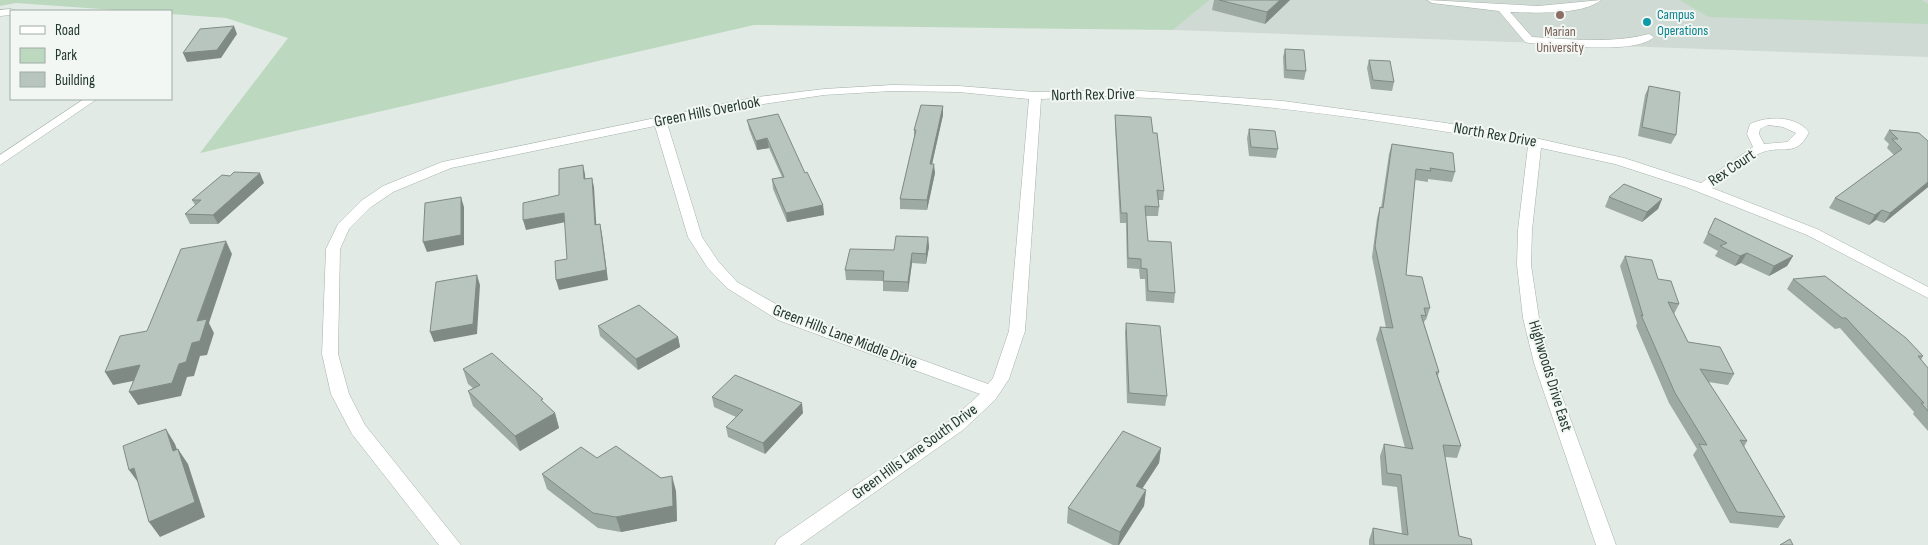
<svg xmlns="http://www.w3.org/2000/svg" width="1928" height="545" font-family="'Sofia Sans Condensed',sans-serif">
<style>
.built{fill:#d0dad4}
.green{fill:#bcd9c0}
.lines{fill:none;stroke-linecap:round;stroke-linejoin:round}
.minor-casing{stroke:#a5b1ab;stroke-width:1}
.minor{fill:#fff;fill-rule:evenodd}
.wall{fill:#9da9a3}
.shaded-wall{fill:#808a85}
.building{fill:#b7c5be;stroke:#808a85}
.education-dot{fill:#8d6e63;stroke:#f2f7f4;stroke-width:2}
.culture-dot{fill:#0f9aa8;stroke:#f2f7f4;stroke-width:2}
.labels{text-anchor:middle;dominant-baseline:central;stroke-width:4;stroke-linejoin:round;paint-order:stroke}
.far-culture-label{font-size:14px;fill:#0d838f;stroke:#f2f7f4;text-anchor:start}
.far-education-label{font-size:14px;fill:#785e54;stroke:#f2f7f4}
.street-label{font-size:16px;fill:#243930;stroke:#f2f7f4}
</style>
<rect width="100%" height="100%" fill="#e2eae5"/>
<path class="built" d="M 1210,0 L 1928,0 L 1928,57 L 1173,30 Z"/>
<path class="green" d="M 0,0 L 1210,0 L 1173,30 L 754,25 L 200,153 L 288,38 L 226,18 L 171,14 L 171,11 L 129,11 L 16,3 L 0,6 Z
M 1680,0 L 1922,0 L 1928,4 L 1928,24 L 1708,17 Z"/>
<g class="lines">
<defs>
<path id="minor" d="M 1427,0 L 1538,6 L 1601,0 C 1584,15 1532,13 1510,12 L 1532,37 C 1572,39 1610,44 1649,34 L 1654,37 C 1636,55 1555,45 1529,43 L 1525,42 L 1499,11 L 1432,3 Z
M 11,9 L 16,11 L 11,11 L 11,15 L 0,16 L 0,10 Z
M 892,85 L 959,86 L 1035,92 L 1127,90 L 1283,101 L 1446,123 L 1535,138 L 1624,158 L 1701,183 L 1753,147 L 1747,134 L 1750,124 C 1767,116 1795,115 1809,132 C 1797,158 1782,145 1763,152 C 1751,156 1724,179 1712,188 L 1817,229 L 1928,287 L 1928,298 L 1807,235 L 1686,187 L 1615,164 L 1541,148 L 1532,230 L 1531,265 L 1539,318 L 1550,363 L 1616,545 L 1596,545 L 1534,363 L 1523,318 L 1517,265 L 1518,230 L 1528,146 C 1396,122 1262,102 1128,97 C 1099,95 1070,98 1041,99 L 1025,331 L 1009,379 L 995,400 L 963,430 L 800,545 L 775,545 L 778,539 L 951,420 L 980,394 L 778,320 L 727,288 L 707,267 L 688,237 L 655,126 L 451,168 L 393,192 L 371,207 L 349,229 L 340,249 L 338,354 L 349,394 L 365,425 L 461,545 L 439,545 L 352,434 L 331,394 L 322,354 L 326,249 L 338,224 L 361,201 L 383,186 L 442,162 L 757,97 L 824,89 ZM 892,91 L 959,92 L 1029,99 L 1009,331 L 993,378 L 988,384 L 790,312 L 737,282 L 718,261 L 702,237 L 667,123 L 757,105 L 824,95 ZM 1768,125 L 1783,127 L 1796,133 L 1787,142 L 1764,144 L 1759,134 L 1760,129 Z
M 84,99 L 97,99 L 0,165 L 0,155 Z"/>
</defs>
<use href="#minor" class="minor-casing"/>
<use href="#minor" class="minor"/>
</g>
<path class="wall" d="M 1214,0 L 1290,0 L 1265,24 L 1212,10 Z
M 1285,49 L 1306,71 L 1304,80 L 1284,78 L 1283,57 Z
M 1369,60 L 1394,82 L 1392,91 L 1371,89 L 1367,68 Z
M 1649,86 L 1676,135 L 1671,144 L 1638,136 L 1645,95 Z
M 943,106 L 943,115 L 932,164 L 935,173 L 927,210 L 900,209 L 900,199 L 914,138 L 914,130 Z
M 1115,115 L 1153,133 L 1164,191 L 1163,200 L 1158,200 L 1159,207 L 1158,216 L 1145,216 L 1148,241 L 1175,293 L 1174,303 L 1146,301 L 1145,279 L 1140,279 L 1139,269 L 1127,268 L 1126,223 L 1120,223 L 1115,124 Z
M 747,120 L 805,173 L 823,205 L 824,215 L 787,222 L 773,189 L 772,179 L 782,177 L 769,148 L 757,150 L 749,129 Z
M 1249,129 L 1278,149 L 1276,158 L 1249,156 L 1247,138 Z
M 1889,130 L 1928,141 L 1928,187 L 1884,223 L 1876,220 L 1869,225 L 1829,208 L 1835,198 L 1894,155 L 1887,148 L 1889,144 L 1884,139 Z
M 1392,144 L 1455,172 L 1452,182 L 1428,179 L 1428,182 L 1415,180 L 1406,275 L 1430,308 L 1426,320 L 1425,320 L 1424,323 L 1439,372 L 1438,376 L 1461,446 L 1457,458 L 1445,457 L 1459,536 L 1472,545 L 1369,545 L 1369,540 L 1373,528 L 1402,534 L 1397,487 L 1382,485 L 1380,456 L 1384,444 L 1405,448 L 1376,339 L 1380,327 L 1386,328 L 1372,257 L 1377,218 L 1380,207 L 1381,208 L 1389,154 Z
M 264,183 L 218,224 L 190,224 L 185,214 L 195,205 L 192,200 Z
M 1609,197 L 1662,199 L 1658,209 L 1642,222 L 1605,207 Z
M 1715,218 L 1793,256 L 1787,266 L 1769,276 L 1741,263 L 1735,266 L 1715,256 L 1718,251 L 1703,243 Z
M 928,237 L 929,247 L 926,264 L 912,263 L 908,292 L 883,291 L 883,281 L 846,280 L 845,270 L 894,250 Z
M 1625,256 L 1658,279 L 1679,304 L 1674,314 L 1688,342 L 1734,374 L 1728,385 L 1708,382 L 1747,441 L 1744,447 L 1785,517 L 1778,528 L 1730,523 L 1693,455 L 1697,449 L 1669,403 L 1636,326 L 1637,323 L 1620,266 Z
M 1793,279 L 1923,356 L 1921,360 L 1928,368 L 1928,431 L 1913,414 L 1914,412 L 1840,328 L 1835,329 L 1787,289 Z
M 1126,323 L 1167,396 L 1165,406 L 1127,403 L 1125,333 Z
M 598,326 L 678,337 L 680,347 L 638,370 L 600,336 Z
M 463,369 L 544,404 L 555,413 L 559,428 L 520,451 L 473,406 L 468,391 L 473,388 L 468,384 Z
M 712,397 L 803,413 L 765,454 L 728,437 L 726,427 L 736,417 L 714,407 Z
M 1161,448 L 1159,463 L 1142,489 L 1146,490 L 1144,506 L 1119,545 L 1113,545 L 1067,523 L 1068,508 Z
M 597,458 L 676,491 L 677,521 L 621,532 L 598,528 L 547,489 L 542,474 Z"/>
<path class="shaded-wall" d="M 1280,0 L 1290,0 L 1265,24 L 1267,12 Z
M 234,26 L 237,34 L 221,58 L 187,62 L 183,53 Z
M 943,106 L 943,115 L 930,173 L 930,164 Z
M 767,138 L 769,148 L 757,150 L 756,141 Z
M 934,164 L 935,173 L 927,210 L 927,200 Z
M 583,165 L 585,174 L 586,188 L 584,179 Z
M 260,173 L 264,183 L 218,224 L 213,215 Z
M 592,178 L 594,187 L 597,235 L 595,225 Z
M 1928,182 L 1928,187 L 1884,223 L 1890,213 Z
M 461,197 L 464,207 L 464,245 L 427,252 L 423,242 Z
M 1662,199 L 1658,209 L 1642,222 L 1647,212 Z
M 823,205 L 824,215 L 787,222 L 786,213 Z
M 1882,210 L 1876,220 L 1869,225 L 1875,215 Z
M 564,213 L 566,222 L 526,230 L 523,220 Z
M 600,224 L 602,234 L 608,280 L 559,290 L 556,280 Z
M 928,237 L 929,247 L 926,264 L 926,254 Z
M 226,241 L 232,254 L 209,323 L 214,333 L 207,355 L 200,356 L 194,376 L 187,377 L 181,396 L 138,405 L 129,392 L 179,364 L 197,321 Z
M 912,253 L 912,263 L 908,292 L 908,282 Z
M 1747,253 L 1741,263 L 1735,266 L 1740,256 Z
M 1793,256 L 1787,266 L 1769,276 L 1774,266 Z
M 477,275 L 480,285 L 477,334 L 434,342 L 430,332 Z
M 678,337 L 680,347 L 638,370 L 636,359 Z
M 140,365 L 148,378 L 113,385 L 105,372 Z
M 802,403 L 803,413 L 765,454 L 763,443 Z
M 555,413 L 559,428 L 520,451 L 515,436 Z
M 166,429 L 175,444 L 183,466 L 173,451 Z
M 1161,448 L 1159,463 L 1134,501 L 1136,486 Z
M 178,449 L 188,464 L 205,517 L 160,537 L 149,522 Z
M 134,468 L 140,485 L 129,470 Z
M 672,476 L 676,491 L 677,521 L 621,532 L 616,517 Z
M 1146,490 L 1144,506 L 1119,545 L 1118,545 L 1120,532 Z"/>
<path class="building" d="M 1219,0 L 1280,0 L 1267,12 Z
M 234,26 L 217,50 L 183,53 L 200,29 Z
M 1285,49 L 1304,50 L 1306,71 L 1286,70 Z
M 1369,60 L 1390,61 L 1394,82 L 1373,80 Z
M 1649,86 L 1680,92 L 1676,135 L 1642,127 Z
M 921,105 L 943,106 L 930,164 L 934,164 L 927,200 L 900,199 L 916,130 L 914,130 Z
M 778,114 L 805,173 L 807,172 L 823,205 L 786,213 L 772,179 L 784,177 L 767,138 L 756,141 L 747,120 Z
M 1115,115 L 1151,117 L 1153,133 L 1157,133 L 1164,191 L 1157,190 L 1159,207 L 1145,206 L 1148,241 L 1171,242 L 1175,293 L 1148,291 L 1147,269 L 1141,268 L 1141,259 L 1128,258 L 1127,213 L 1121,213 Z
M 1249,129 L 1275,131 L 1278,149 L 1251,147 Z
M 1889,130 L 1919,133 L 1928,141 L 1928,182 L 1890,213 L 1882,210 L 1875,215 L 1835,198 L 1902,149 L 1892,139 L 1898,139 Z
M 1392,144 L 1453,153 L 1455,172 L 1430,168 L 1431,171 L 1416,169 L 1406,275 L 1422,277 L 1430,308 L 1424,308 L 1426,316 L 1421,315 L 1439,372 L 1436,372 L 1461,446 L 1443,445 L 1459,536 L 1471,539 L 1472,545 L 1374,545 L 1373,528 L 1408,535 L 1401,475 L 1387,473 L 1384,444 L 1413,449 L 1380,327 L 1393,328 L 1375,246 L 1380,207 L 1383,208 Z
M 583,165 L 584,179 L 592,178 L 595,225 L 600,224 L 606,270 L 556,280 L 555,261 L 567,259 L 564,213 L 523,220 L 523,203 L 559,195 L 559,169 Z
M 234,172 L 260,173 L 213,215 L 185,214 L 201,200 L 192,200 L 222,175 L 230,176 Z
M 1624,184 L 1662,199 L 1647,212 L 1609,197 Z
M 461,197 L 461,235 L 423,242 L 425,203 Z
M 1715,218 L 1793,256 L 1774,266 L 1747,253 L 1740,256 L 1720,246 L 1727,243 L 1708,233 Z
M 896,236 L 928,237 L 926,254 L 912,253 L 908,282 L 883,281 L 884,271 L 845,270 L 850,249 L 894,250 Z
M 226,241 L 197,321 L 207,319 L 200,341 L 192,343 L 186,362 L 179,364 L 172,383 L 129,392 L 140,365 L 105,372 L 120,336 L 147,331 L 181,249 Z
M 1625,256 L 1652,260 L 1658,279 L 1671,281 L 1679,304 L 1668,302 L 1688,342 L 1720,347 L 1734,374 L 1700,369 L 1747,441 L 1740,440 L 1785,517 L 1737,512 L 1699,444 L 1707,445 L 1675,393 L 1641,315 L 1643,316 Z
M 477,275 L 473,324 L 430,332 L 436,282 Z
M 1825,276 L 1906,338 L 1923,356 L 1918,356 L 1928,368 L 1928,411 L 1921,403 L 1924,403 L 1846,318 L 1842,318 L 1793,279 Z
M 639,305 L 678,337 L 636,359 L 598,326 Z
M 1126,323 L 1160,326 L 1167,396 L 1129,393 Z
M 492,353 L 543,399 L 541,400 L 555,413 L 515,436 L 468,391 L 480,385 L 463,369 Z
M 735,375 L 802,403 L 763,443 L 726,427 L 743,410 L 712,397 Z
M 166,429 L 173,451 L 178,449 L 195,502 L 149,522 L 134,468 L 129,470 L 123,446 Z
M 1123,431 L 1161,448 L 1136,486 L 1146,490 L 1120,532 L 1068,508 Z
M 616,446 L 661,478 L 672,476 L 673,506 L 616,517 L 593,513 L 542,474 L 581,447 L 597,458 Z
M 1790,539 L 1793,545 L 1780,545 Z"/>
<circle class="education-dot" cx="1560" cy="15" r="5"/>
<circle class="culture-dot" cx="1647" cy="22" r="5"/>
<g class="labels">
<g class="far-culture-label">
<text x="1657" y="14">Campus<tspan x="1657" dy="16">Operations</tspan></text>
</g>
<g class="far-education-label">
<text x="1560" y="31">Marian<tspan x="1560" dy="16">University</tspan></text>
</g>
<g class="street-label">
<text transform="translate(1093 95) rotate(-1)">North Rex Drive</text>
<text transform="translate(707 112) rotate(-11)">Green Hills Overlook</text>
<text transform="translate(1495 135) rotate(10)">North Rex Drive</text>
<text transform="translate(1732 168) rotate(-34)">Rex Court</text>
<text transform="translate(845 337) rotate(21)">Green Hills Lane Middle Drive</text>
<text transform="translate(1550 376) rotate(73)">Highwoods Drive East</text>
<text transform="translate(915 452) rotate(-36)">Green Hills Lane South Drive</text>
</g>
</g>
<rect x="10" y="10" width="162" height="90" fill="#f2f7f4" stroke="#a0aba6"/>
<rect x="20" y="26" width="25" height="8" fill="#ffffff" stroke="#a0aba6"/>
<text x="55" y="35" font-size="15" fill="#243930">Road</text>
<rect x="20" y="48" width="25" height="15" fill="#bcd9c0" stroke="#a0aba6"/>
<text x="55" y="60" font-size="15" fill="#243930">Park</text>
<rect x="20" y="72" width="25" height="15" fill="#b7c5be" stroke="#a0aba6"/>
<text x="55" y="85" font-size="15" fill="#243930">Building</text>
</svg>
